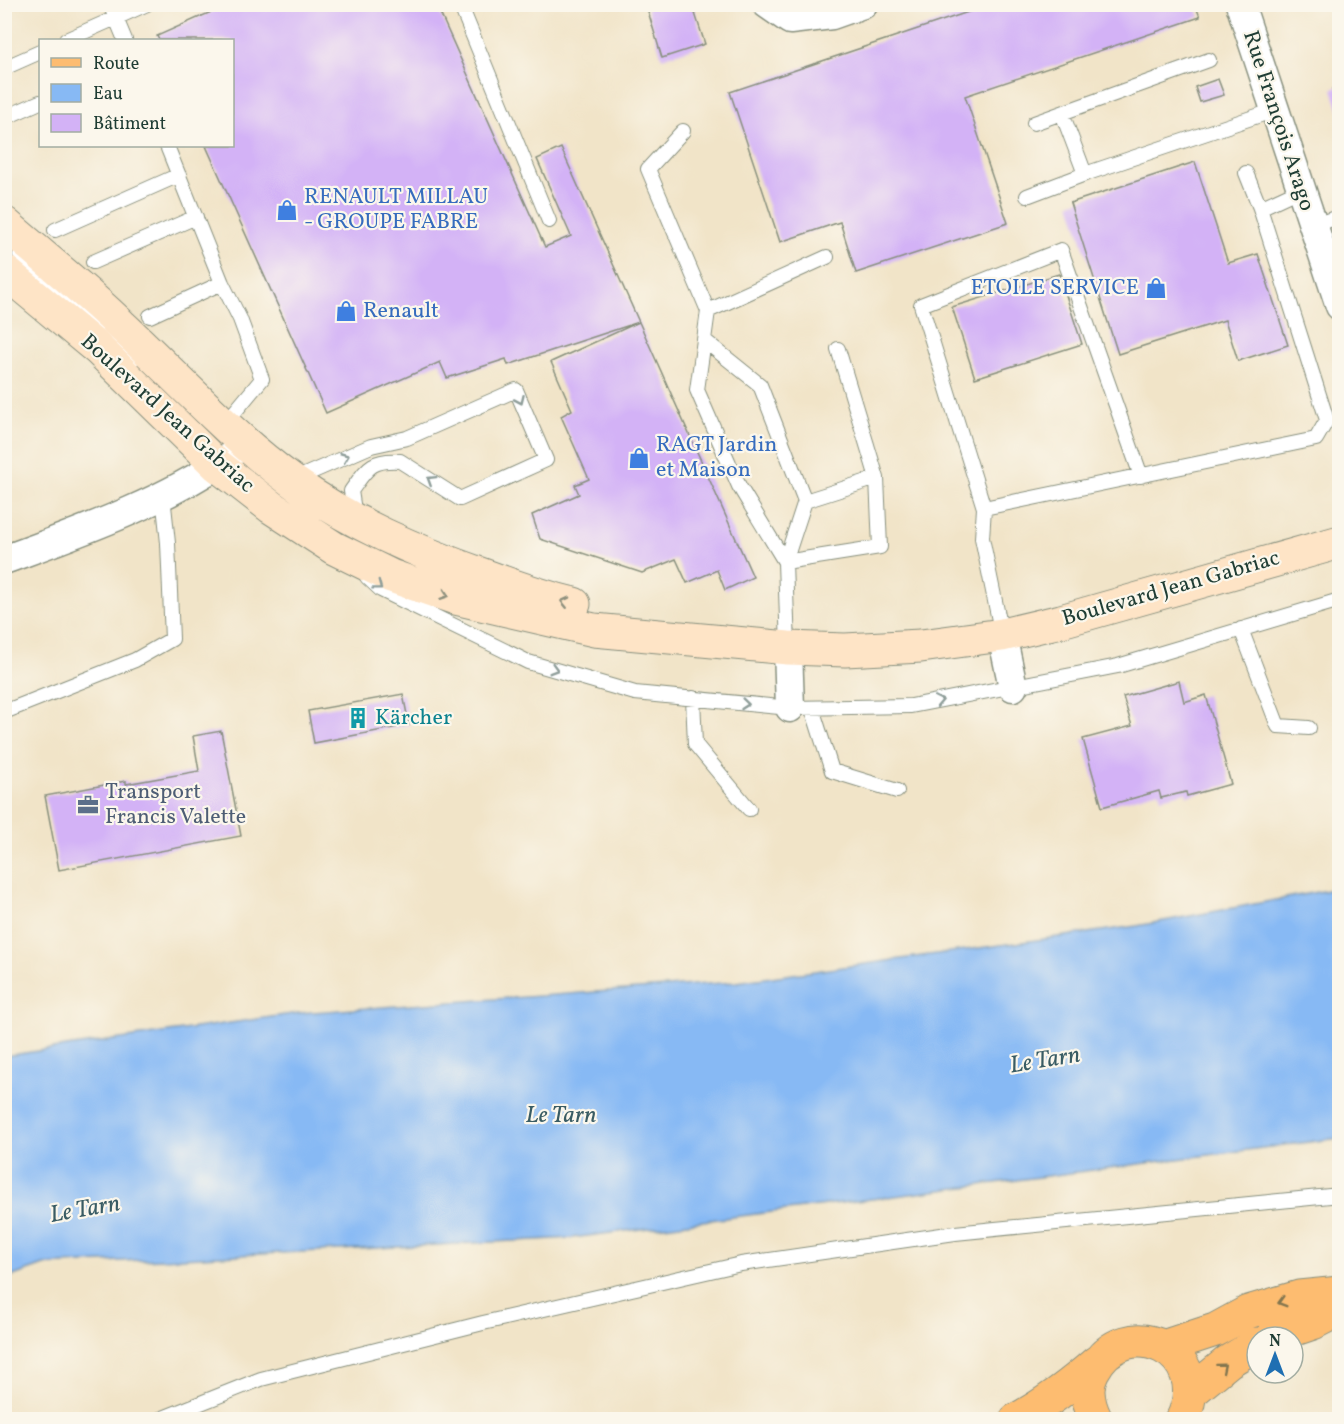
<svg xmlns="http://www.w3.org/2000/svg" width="1344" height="1424" font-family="Vollkorn,serif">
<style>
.water{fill:#87b9f4;stroke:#537b94;stroke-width:1.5}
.building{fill:#d3b2f6}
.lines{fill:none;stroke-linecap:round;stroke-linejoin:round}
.lane-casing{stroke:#88907e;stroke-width:16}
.street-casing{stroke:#88907e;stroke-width:31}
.secondary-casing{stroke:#88907e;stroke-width:35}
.primary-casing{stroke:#88907e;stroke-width:35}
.lane{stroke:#fff;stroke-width:14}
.street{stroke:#fff;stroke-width:28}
.secondary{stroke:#fee4c6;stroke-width:33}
.primary{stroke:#fdbc70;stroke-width:33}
.oneway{stroke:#8f9e9a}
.oneway2{stroke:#8e907d}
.oneway3{stroke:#83764f}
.labels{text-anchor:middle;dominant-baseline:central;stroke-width:4.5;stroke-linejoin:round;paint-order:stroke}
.street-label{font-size:22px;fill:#1f3d34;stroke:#fbf7ec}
.shop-label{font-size:22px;fill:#366cbe;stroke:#fbf7ec;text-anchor:start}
.culture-label{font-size:22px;fill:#0d838f;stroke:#fbf7ec;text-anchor:start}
.service-label{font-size:22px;fill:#4e5e75;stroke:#fbf7ec;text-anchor:start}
.water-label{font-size:24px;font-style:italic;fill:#395c64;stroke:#fbf7ec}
</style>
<rect width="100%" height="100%" fill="#fbf7ec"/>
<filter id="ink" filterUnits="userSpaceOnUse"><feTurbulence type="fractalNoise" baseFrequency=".0167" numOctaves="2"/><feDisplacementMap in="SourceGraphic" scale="12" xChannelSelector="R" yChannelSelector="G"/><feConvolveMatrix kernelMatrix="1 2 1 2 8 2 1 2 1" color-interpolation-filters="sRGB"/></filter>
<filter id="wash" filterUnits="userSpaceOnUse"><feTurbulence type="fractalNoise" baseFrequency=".008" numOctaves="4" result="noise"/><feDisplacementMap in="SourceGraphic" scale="24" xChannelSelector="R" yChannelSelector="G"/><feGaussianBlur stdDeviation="1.35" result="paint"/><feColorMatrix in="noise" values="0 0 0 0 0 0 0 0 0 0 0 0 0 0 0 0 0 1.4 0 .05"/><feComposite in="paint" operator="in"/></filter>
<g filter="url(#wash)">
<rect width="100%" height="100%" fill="#f1e4c8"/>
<path class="water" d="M 1339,888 L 1339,1138 L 572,1238 L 44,1265 L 5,1279 L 5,1056 L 299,1013 L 736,982 L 1137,926 Z"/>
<g id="blocks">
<path class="building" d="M 229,4 L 436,4 L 545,247 L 571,236 L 537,159 L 561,148 L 639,322 L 508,365 L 506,359 L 447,378 L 440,362 L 326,413 L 206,146 L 232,146 L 232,40 L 159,40 L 157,36 Z
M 658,4 L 692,4 L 705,44 L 662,58 L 647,8 Z
M 992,4 L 1195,4 L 1200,17 L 965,96 L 1008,223 L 856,273 L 840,222 L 780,242 L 730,92 Z
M 1218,79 L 1224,95 L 1200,102 L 1195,87 Z
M 1340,86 L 1340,111 L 1339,111 L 1332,89 Z
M 1195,162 L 1228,263 L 1258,254 L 1288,345 L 1238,361 L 1225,320 L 1118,354 L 1070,203 Z
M 1059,274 L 1082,344 L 975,378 L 952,307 Z
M 639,322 L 753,577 L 725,590 L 717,570 L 687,583 L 676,559 L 642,573 L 540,539 L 532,515 L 579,494 L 575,485 L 589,479 L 561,416 L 572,410 L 551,362 Z
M 1179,681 L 1184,702 L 1206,695 L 1231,784 L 1187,796 L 1186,792 L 1161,798 L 1159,791 L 1102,807 L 1083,739 L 1132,726 L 1123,697 Z
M 403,694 L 409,725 L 314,743 L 308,711 Z
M 221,731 L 241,836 L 59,870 L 45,796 L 126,781 L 126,784 L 199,771 L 193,736 Z"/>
</g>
</g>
<g filter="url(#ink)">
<use href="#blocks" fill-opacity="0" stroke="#88907e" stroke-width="1.5"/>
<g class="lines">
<defs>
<path id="lane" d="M 110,4 L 125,40
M 460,4 L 549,221
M 66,40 L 147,4
M 4,68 L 40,52
M 1062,113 L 1085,174
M 4,118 L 40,102
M 1034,123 L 1209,60
M 683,131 L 648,169 L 708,311 L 697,390 L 739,486 L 785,562 L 788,648
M 167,146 L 222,283 L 240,319 L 262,379 L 223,426
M 1027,196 L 1085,174 L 1275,110
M 1260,208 L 1301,189
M 1313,226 L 1340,216
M 55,230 L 179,175
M 93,262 L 196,217
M 708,311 L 827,257
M 150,316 L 222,283
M 704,340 L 760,385 L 805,501 L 785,562 L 880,547 L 877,478 L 838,349
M 293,480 L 371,446 L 407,438 L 516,390 L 546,460 L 460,499 L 400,461 C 370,459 367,469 351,491 L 355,517
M 805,501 L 877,478
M 984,508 L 921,305 L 1061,250 L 1141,476
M 367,577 L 381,590 L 528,662 L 635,693 L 790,708 L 911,706 L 1118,666 L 1340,600
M 1241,629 L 1278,726 L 1309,728
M 1002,635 L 982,538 L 984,508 L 1316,439 L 1327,420 L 1260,208 L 1246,173
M 693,698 L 695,744 L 749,809
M 812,708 L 832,771 L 897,791
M 4,712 L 135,660 L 172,639 L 168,543 L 163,496
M 158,1420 L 261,1379 L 483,1323 L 741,1264 L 955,1233 L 1340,1195"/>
<path id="street" d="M 767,4 L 790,20 L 832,15 L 863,4
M 1240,4 L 1340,306
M 27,255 L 53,287 L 127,355
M 4,560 C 82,531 160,504 229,457
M 1002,635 L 1013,687
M 788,648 L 790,708"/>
<path id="secondary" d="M 4,223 C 43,257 84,289 121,325 C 178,378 229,435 292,481 C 350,523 415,551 483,575 C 513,586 542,597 574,604
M 4,271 L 98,349 L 217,465 L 271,507 L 334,548 L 391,576 L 455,598 L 594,630 L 788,648 L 845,650 L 921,646 L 1002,635 L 1061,621 L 1340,542"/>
<path id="primary" d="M 1272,1337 L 1313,1323 L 1340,1309
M 1163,1347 L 1215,1330 L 1248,1312 L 1299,1297 L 1340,1293
M 1190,1393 L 1229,1361 L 1257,1344
M 1016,1420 C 1046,1404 1072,1384 1097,1362
M 1096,1420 C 1088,1404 1084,1387 1093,1371 C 1125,1309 1216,1352 1182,1420"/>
</defs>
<use href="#lane" class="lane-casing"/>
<use href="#street" class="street-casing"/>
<use href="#secondary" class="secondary-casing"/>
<use href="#primary" class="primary-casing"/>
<use href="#lane" class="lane"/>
<use href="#street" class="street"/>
<use href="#secondary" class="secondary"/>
<use href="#primary" class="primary"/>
</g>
<defs><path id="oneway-chevron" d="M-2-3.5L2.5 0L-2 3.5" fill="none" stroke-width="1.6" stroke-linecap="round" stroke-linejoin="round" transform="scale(1.5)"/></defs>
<g class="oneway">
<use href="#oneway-chevron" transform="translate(520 400) rotate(66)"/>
<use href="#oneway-chevron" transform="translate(345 457) rotate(-22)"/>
<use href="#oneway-chevron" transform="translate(431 480) rotate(-148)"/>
<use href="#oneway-chevron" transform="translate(378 586) rotate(37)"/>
<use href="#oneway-chevron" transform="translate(554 669) rotate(16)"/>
<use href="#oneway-chevron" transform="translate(939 701) rotate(-11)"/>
<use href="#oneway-chevron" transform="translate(745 704) rotate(6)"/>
</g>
<g class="oneway2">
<use href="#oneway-chevron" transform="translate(445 595) rotate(19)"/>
<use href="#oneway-chevron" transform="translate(565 602) rotate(-167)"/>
</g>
<g class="oneway3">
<use href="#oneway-chevron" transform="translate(1282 1302) rotate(164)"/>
<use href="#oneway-chevron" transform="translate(1222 1367) rotate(-40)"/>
</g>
</g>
<defs>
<symbol id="shop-bare" viewBox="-9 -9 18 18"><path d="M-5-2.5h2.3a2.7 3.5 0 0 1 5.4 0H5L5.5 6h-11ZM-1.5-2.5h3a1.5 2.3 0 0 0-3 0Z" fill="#3f7fe0" stroke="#fbf7ec" stroke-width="2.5" paint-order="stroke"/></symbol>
<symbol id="building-bare" viewBox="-9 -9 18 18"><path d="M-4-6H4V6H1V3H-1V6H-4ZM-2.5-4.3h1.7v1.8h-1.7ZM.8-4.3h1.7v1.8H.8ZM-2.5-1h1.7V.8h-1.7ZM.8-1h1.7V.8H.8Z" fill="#0f9aa8" stroke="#fbf7ec" stroke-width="2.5" paint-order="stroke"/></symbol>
<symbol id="office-bare" viewBox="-9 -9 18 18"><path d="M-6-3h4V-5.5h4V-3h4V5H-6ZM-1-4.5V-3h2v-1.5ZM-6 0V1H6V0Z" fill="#5c6f8a" stroke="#fbf7ec" stroke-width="2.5" paint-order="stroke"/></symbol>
</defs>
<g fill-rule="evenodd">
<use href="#shop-bare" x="272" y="195" width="30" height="30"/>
<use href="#shop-bare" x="1141" y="273" width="30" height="30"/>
<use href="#shop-bare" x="331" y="296" width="30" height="30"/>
<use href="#shop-bare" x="624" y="443" width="30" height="30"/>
<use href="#building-bare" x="343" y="703" width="30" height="30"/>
<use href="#office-bare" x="73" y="790" width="30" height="30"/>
</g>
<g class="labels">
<g class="street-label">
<text transform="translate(1278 121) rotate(72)">Rue François Arago</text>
<text transform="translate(167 414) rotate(42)">Boulevard Jean Gabriac</text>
<text transform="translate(1171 589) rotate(-16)">Boulevard Jean Gabriac</text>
</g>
<g class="shop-label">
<text x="304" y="197">RENAULT MILLAU<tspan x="304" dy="25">- GROUPE FABRE</tspan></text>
<text x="1139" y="288" text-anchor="end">ETOILE SERVICE</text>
<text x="363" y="311">Renault</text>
<text x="656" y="445">RAGT Jardin<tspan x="656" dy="25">et Maison</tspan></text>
</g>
<g class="culture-label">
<text x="375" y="718">Kärcher</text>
</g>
<g class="service-label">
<text x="105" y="792">Transport<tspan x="105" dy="25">Francis Valette</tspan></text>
</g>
<g class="water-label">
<text transform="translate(1045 1061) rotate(-9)">Le Tarn</text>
<text x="561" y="1116">Le Tarn</text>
<text transform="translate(85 1210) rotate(-10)">Le Tarn</text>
</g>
</g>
<rect width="1344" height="1424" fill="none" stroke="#fbf7ec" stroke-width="24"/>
<rect x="39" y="39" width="195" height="108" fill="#fbf7ec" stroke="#a3ada2" stroke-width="1.5"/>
<rect x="51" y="58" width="30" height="9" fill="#fdbc70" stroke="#a3ada2" stroke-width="1.5"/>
<text x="93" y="69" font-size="18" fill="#1f3d34">Route</text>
<rect x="51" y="84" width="30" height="18" fill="#87b9f4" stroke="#a3ada2" stroke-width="1.5"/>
<text x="93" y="99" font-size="18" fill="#1f3d34">Eau</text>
<rect x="51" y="114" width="30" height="18" fill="#d3b2f6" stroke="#a3ada2" stroke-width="1.5"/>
<text x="93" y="129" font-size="18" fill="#1f3d34">Bâtiment</text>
<g transform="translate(1275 1355)"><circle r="28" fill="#fbf7ec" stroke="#a3ada2" stroke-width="1.5"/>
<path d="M0-4.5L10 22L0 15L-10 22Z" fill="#1f6fb2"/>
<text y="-9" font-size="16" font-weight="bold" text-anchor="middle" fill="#1f3d34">N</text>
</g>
</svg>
